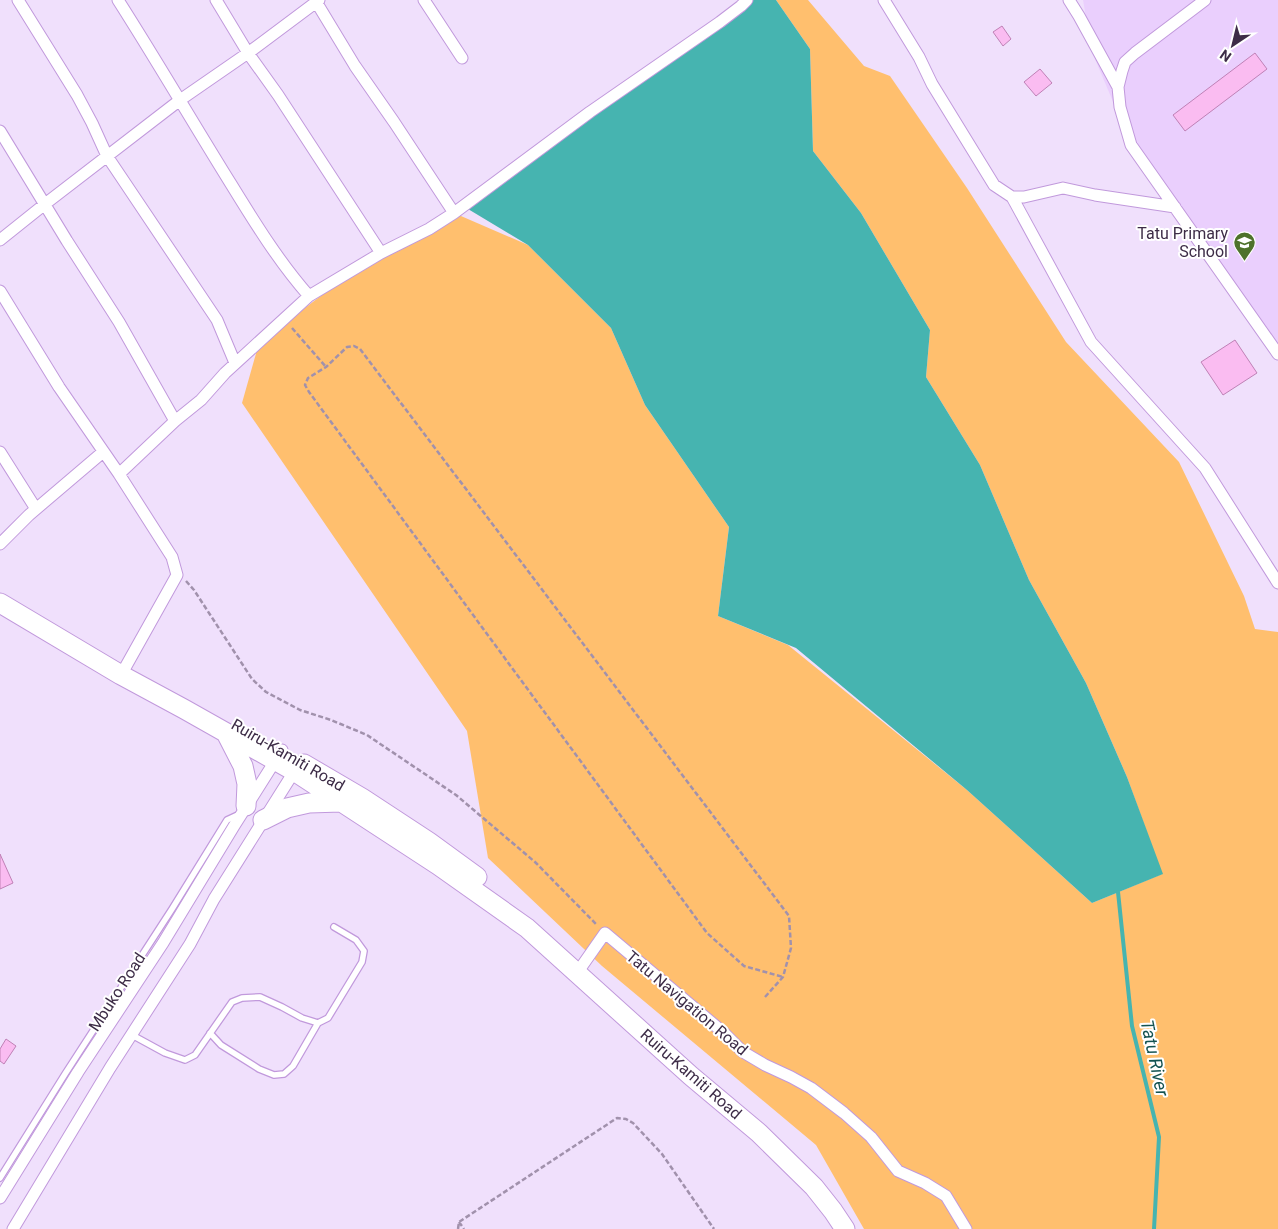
<svg xmlns="http://www.w3.org/2000/svg" width="1278" height="1229" font-family="Roboto,sans-serif">
<style>
.built{fill:#eacffd}
.green{fill:#ffbf6e}
.water{fill:#46b4b0}
.lines{fill:none;stroke-linecap:round;stroke-linejoin:round}
.stream{stroke:#46b4b0;stroke-width:4}
.building{fill:#fabcf1;stroke:#bf81b6}
.service-casing{stroke:#c199dc;stroke-width:8}
.minor-casing{stroke:#c199dc;stroke-width:13}
.primary-casing{stroke:#c199dc;stroke-width:21}
.path{stroke:#a191ac;stroke-width:2.5;stroke-dasharray:5 2.5;stroke-linecap:butt}
.service{stroke:#fff;stroke-width:5.5}
.minor{stroke:#fff;stroke-width:11}
.primary{stroke:#fff;stroke-width:19}
.labels{text-anchor:middle;dominant-baseline:central;stroke-width:4;stroke-linejoin:round;paint-order:stroke}
.poi-label{font-size:16px;fill:#3d2c47;stroke:#fff;text-anchor:end}
.street-label{font-size:16px;fill:#3d2c47;stroke:#fff}
.water-label{font-size:18px;font-style:italic;fill:#145351;stroke:#fff}
</style>
<rect width="100%" height="100%" fill="#f0e0fc"/>
<path class="built" d="M 1083,0 L 1278,0 L 1278,355 L 1141,168 L 1092,52 Z"/>
<path class="green" d="M 776,0 L 808,0 L 864,66 L 890,76 L 967,188 L 1066,342 L 1179,462 L 1244,596 L 1255,629 L 1278,632 L 1278,1229 L 864,1229 L 816,1145 L 602,966 L 488,858 L 467,731 L 242,403 L 259,343 L 364,263 L 454,213 L 528,245 L 611,328 L 645,405 L 729,527 L 718,616 L 788,645 L 967,790 L 1092,903 L 1162,874 L 1127,777 L 1086,683 L 1029,580 L 980,465 L 926,377 L 930,330 L 861,213 L 813,151 L 810,49 Z"/>
<path class="water" d="M 742,0 L 776,0 L 810,49 L 813,151 L 861,213 L 930,330 L 926,377 L 980,465 L 1029,580 L 1086,683 L 1127,777 L 1163,874 L 1092,903 L 967,790 L 796,648 L 718,616 L 729,527 L 645,405 L 611,328 L 528,245 L 468,209 Z"/>
<g class="lines">
<path class="stream" d="M 1118,892 L 1132,1026 L 1159,1137 L 1154,1229"/>
</g>
<path class="building" d="M 1002,26 L 1011,39 L 1003,46 L 993,32 Z
M 1255,53 L 1267,69 L 1185,131 L 1173,115 Z
M 1040,69 L 1052,83 L 1036,96 L 1024,82 Z
M 1235,340 L 1257,373 L 1223,395 L 1201,362 Z
M 0,854 L 13,883 L 0,889 Z
M 6,1039 L 16,1046 L 4,1064 L 0,1061 L 0,1049 Z"/>
<g class="lines">
<defs>
<path id="service" d="M 210,1033 L 221,1045 L 259,1069 L 274,1075 L 284,1074 L 293,1066 L 318,1023
M 132,1035 L 165,1053 L 185,1060 L 195,1055 L 232,1002 L 242,998 L 260,997 L 282,1007 L 302,1018 L 318,1023 L 328,1018 L 362,962 L 364,951 L 356,940 L 334,927
M 0,1178 L 65,1074 L 172,909 L 227,820 L 240,814"/>
<path id="minor" d="M 18,0 L 77,95 L 92,123 L 107,156 L 217,320 L 235,363
M 118,0 C 157,61 193,123 231,184 C 255,223 279,262 309,296
M 216,0 L 248,53 L 278,95 L 381,253
M 315,0 L 355,66 L 394,122 L 454,213
M 424,0 L 462,58
M 884,0 L 919,57 L 932,84 L 994,185 L 1012,197 L 1024,197 L 1063,188 L 1095,195 L 1175,207
M 1069,0 L 1079,16 L 1118,87
M 1205,0 L 1135,53 L 1125,62 L 1122,71 L 1118,87 L 1120,107 L 1131,145 L 1278,354
M 0,131 L 67,241 L 119,322 L 175,421
M 1012,197 L 1091,342 L 1205,468 L 1278,583
M 0,240 L 45,204 L 180,100 L 248,53 L 319,0
M 0,291 L 59,387 L 119,474 L 172,557 L 177,575 L 121,675
M 0,452 L 36,509
M 119,474 L 175,421 L 201,400 L 225,373 L 309,296 L 381,253 L 429,229 L 454,213 L 590,112 L 720,22 L 741,6 L 747,0
M 0,544 L 29,515 L 103,452
M 577,973 L 605,933 L 724,1033 L 743,1052 L 765,1065 L 791,1077 L 811,1088 L 844,1113 L 871,1137 L 898,1171 L 925,1183 L 946,1196 L 966,1229
M 0,1198 L 78,1072 L 163,943 L 234,826 L 282,750
M 13,1229 L 110,1068 L 190,944 L 214,899 L 297,767"/>
<path id="primary" d="M 0,603 L 121,675 L 184,709 L 294,771 L 438,865 L 527,928 L 691,1076 L 759,1133 L 814,1187 L 833,1211 L 845,1229
M 226,733 L 243,766 L 247,784 L 246,806
M 304,764 L 362,798 L 429,842 L 477,877
M 263,820 L 287,808 L 309,803 L 341,802"/>
</defs>
<use href="#service" class="service-casing"/>
<use href="#minor" class="minor-casing"/>
<use href="#primary" class="primary-casing"/>
<path class="path" d="M 292,328 L 326,367
M 186,581 L 194,590 L 252,679 L 266,692 L 300,710 L 331,720 L 367,735 L 456,795 L 535,862 L 597,925
M 765,997 L 783,977 L 791,948 L 789,916 L 360,349 L 354,346 L 347,347 L 326,367 L 308,378 L 305,385 L 309,392 L 707,933 L 744,966 L 783,977
M 459,1222 L 464,1229
M 458,1229 L 459,1222 L 617,1118 L 626,1119 L 633,1123 L 662,1154 L 714,1229"/>
<use href="#service" class="service"/>
<use href="#minor" class="minor"/>
<use href="#primary" class="primary"/>
</g>
<defs>
<symbol id="school-pin" viewBox="-11 -11 22 30"><path d="M0 17L-7.5 6A9.5 9.5 0 1 1 7.5 6Z" fill="#4e722b" stroke="#fff"/><path d="M0-5L7-2L0 1L-7-2ZM-4 1L0 2.5L4 1V4Q0 6-4 4Z" fill="#fff"/></symbol>
</defs>
<g fill-rule="evenodd">
<use href="#school-pin" x="1232" y="230" width="25" height="34"/>
</g>
<g class="labels">
<g class="poi-label">
<text x="1228" y="233">Tatu Primary<tspan x="1228" dy="18">School</tspan></text>
</g>
<g class="street-label">
<text transform="translate(288 755) rotate(30)">Ruiru-Kamiti Road</text>
<text transform="translate(117 992) rotate(-57)">Mbuko Road</text>
<text transform="translate(687 1003) rotate(40)">Tatu Navigation Road</text>
<text transform="translate(691 1074) rotate(41)">Ruiru-Kamiti Road</text>
</g>
<g class="water-label">
<text transform="translate(1155 1058) rotate(78)">Tatu River</text>
</g>
</g>
<g transform="translate(1233 45) rotate(215)" stroke="#ffffff" stroke-width="4" paint-order="stroke">
<path d="M0-4L9 19L0 12L-9 19Z" fill="#3d2c47"/>
<text y="-8" font-size="14" font-weight="bold" text-anchor="middle" fill="#3d2c47">N</text>
</g>
</svg>
